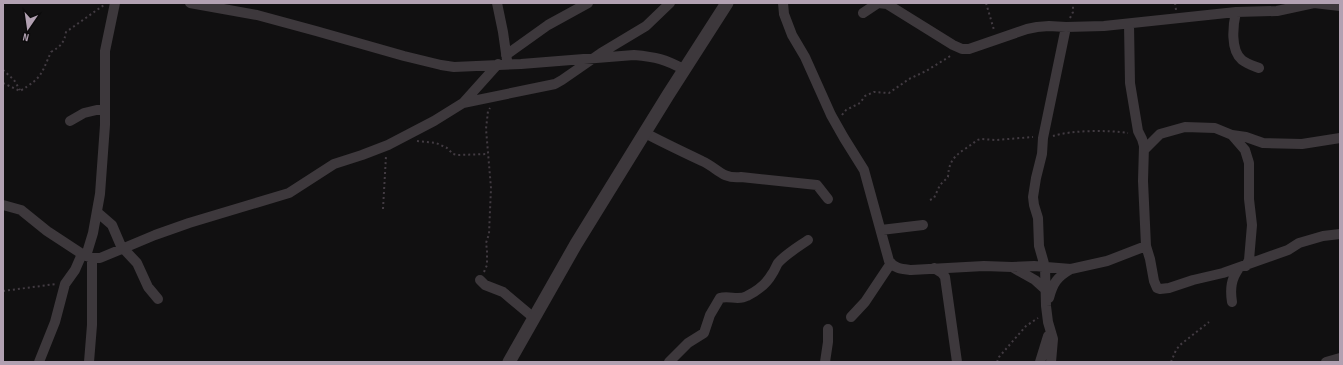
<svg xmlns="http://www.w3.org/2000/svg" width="1343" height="365" font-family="'Sofia Sans Condensed',sans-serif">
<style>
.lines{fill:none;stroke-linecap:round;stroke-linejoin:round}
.path{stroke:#423b42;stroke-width:2;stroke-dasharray:2 3;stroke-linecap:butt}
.minor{stroke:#3d383c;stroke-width:10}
.tertiary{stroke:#3d383c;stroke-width:13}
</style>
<rect width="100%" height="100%" fill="#111011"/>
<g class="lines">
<path class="path" d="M 986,3 L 994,30
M 1175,3 L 1176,10
M 1070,18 L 1073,12 L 1073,3
M 3,70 L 14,80 L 20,90
M 3,83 L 20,91 C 43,77 41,74 51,52 C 61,46 64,43 66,32 L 104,5
M 842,115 L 846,110 L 860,103 L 865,96 L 874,92 L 889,93 L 909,79 L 926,71 L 952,55
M 1053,136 C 1072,130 1108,130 1128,133
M 417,141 L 436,143 L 447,148 L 453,154 L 458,155 L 487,154
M 930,200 L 934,198 L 940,185 L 948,177 C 949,154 962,153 977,140 L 981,139 L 996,140 L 1033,137
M 383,209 L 386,156
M 484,272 L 487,265 L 487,250 L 486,243 L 489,234 L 490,210 L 491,188 L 486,129 L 488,111 L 490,108
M 3,291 L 56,284
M 997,362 L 999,357 L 1026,326 L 1038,318
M 1171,362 L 1176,350 L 1180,345 L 1209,322"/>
<path class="minor" d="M 190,3 L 257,15 L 316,31 L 404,56 L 441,65 L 454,67 L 521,64 L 634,55 C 656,57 665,59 685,70
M 497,3 L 503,32 L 507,60
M 783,3 L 784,14 L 792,35 L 805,57 L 831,115 L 844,138 L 864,170 L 889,261 C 895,269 902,269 911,270 L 984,266 L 1012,267 L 1034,266 L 1071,269 L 1107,261 L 1146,246
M 1236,12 C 1233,25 1230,50 1242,60 C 1247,64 1254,66 1259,68
M 863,13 L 878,3 L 887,4 L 953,45 L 962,49 L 969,49 L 1027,29 L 1037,27 L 1049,26 L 1066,27 L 1104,26 L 1236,12 L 1277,11 L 1314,3 L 1340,6
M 1129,24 L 1130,83 L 1138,131 L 1142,139 L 1144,146 L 1143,181 L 1146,246 L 1150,259 L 1154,281 L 1157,288 L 1160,289 L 1169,288 L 1193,280 L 1223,273 L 1288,250 L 1299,243 L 1323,236 L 1340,234
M 506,55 L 548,25 L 588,3
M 463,103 L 555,84 L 562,80 L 601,53 L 646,26 L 670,3
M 70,121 L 84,113 L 105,108
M 645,133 C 664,143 683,152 702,161 C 718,168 721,179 741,177 L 817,185 L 828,199
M 1232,135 L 1245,150 L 1249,163 L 1249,199 L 1252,225 L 1249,260 L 1246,266
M 1144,150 L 1160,134 L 1185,127 L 1215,128 L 1232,135 L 1246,137 L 1263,143 L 1302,144 L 1340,138
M 3,205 L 21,210 L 47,231 L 82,254 L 92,258 L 100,258 L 155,235 L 189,223 L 289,193 L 334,164 L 362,155 L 388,145 L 434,121 L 463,103 L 498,64
M 97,212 L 112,225 L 121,246 L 137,263 L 148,287 L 158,299
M 881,230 L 923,225
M 86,256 L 93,233 L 100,194 L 105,125 L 105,51 L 115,3
M 1012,267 L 1035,280 L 1046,290
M 934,268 L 942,273 L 945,277 L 957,362
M 480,280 L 485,285 L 503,292 L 534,318
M 1049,298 C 1053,283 1057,277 1071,269
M 1232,302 C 1230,289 1231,279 1239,268
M 851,317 L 865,302 L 891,263
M 39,362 L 55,322 L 65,284 L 75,270 L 82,254
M 89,362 L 92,325 L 92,258
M 669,362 L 688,343 L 704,333 L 710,315 L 720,298 C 729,295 738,301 747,296 C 757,291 767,283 772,274 C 775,270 776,266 778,263 C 786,254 798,247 808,240
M 825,362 L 828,342 L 828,329
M 1040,362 L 1048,336
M 1051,362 L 1053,339 L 1048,322 L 1046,306 L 1045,267 L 1039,246 L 1038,218 L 1034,205 L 1033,197 L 1036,178 L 1042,154 L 1043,138 L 1066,27
M 1326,362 L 1340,358"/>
<path class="tertiary" d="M 509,362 L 576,244 L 668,95 L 727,3"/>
</g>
<rect width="1343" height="365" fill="none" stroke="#b2a1b2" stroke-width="8"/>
<g transform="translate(28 28) rotate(193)" stroke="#0c0b0c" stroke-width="3" paint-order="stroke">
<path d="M0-3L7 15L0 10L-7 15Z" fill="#b2a1b2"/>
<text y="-6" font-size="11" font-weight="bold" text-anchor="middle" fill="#b2a1b2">N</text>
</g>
</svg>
